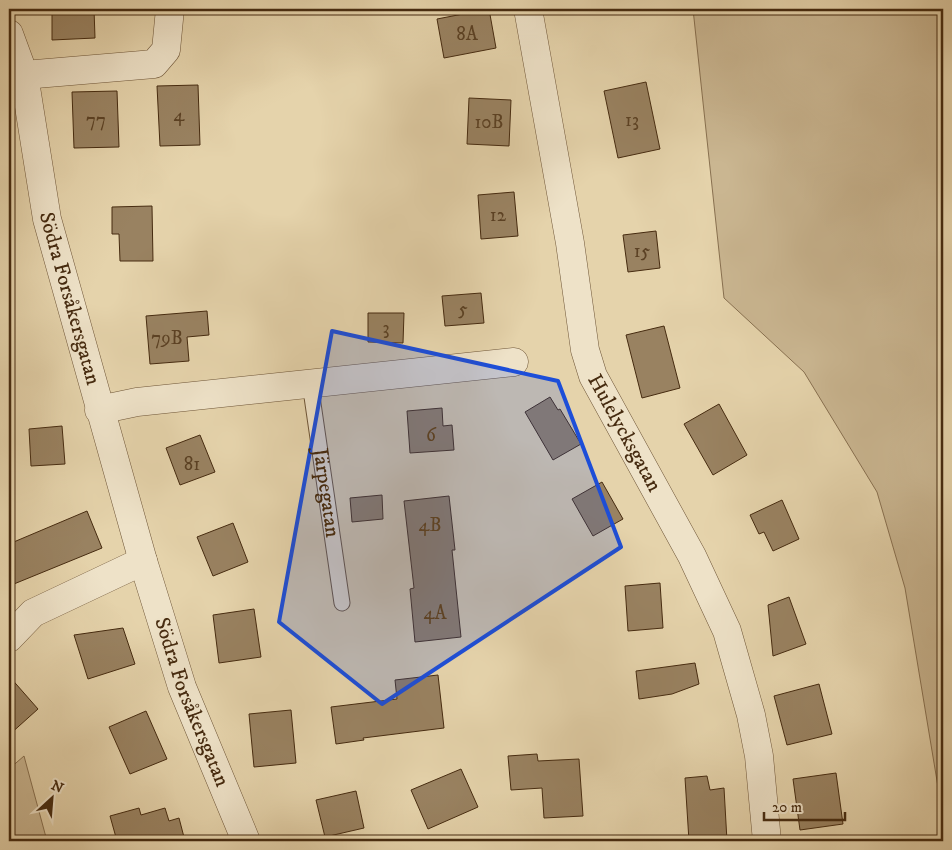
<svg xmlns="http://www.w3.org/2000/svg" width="952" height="850" font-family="'IM FELL DW Pica',serif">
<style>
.green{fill:#cab691;stroke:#887050}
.building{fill:#998261;stroke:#462b10}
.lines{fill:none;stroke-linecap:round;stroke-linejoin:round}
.lane-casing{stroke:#6e5537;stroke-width:17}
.street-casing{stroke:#6e5537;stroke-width:29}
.lane{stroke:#eee2c8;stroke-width:15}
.street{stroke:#eee2c8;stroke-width:28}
.marked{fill:#1d4ed8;fill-opacity:0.2;stroke:#1d4ed8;stroke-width:4;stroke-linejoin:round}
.labels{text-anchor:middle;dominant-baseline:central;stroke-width:4;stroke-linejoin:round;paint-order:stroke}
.number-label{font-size:19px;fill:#5b4124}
.street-label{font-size:21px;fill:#462b10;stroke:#eee2c8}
</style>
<rect width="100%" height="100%" fill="#e5d3ab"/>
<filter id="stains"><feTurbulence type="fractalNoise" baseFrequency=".004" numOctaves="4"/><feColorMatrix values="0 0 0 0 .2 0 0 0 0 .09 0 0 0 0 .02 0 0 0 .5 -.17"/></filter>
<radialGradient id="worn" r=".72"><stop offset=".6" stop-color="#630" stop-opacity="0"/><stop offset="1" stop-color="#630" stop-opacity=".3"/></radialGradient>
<path class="green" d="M 693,9 L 943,9 L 943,817 L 905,588 L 877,492 L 804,372 L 724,298 Z
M 24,756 L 47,841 L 9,841 L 9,769 Z"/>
<path class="building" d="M 52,9 L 94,9 L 95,38 L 52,40 Z
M 489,9 L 496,48 L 444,58 L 437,19 Z
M 646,82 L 660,149 L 618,158 L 604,91 Z
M 198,85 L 200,145 L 160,146 L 157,86 Z
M 117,91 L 119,147 L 74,148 L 72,92 Z
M 469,98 L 511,100 L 509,146 L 467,144 Z
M 514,192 L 518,236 L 481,239 L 478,195 Z
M 152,206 L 153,261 L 120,261 L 119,234 L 112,234 L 112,207 Z
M 656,231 L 660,268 L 628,272 L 623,235 Z
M 481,293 L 484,323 L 445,326 L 442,296 Z
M 207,311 L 209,335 L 187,337 L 189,361 L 150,364 L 146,316 Z
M 368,313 L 404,313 L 403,343 L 368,342 Z
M 664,326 L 680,388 L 642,398 L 626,335 Z
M 550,397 L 558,410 L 560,409 L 581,444 L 553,460 L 525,412 Z
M 719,404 L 747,455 L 713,475 L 684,424 Z
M 442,408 L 443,426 L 452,425 L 454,450 L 410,453 L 407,411 Z
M 62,426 L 65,464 L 31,466 L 29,429 Z
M 200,435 L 215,472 L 180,485 L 166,448 Z
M 602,482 L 623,519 L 593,536 L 572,499 Z
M 382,495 L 383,519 L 352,522 L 350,498 Z
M 449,496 L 455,550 L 452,550 L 461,637 L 415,642 L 410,589 L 414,588 L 404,501 Z
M 782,500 L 799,539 L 773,551 L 764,532 L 759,534 L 750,515 Z
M 87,511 L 102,548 L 9,586 L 9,544 Z
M 233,523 L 248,562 L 213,576 L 197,537 Z
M 660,583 L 663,628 L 628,631 L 625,586 Z
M 789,597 L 806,644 L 773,656 L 768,605 Z
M 254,609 L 261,657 L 219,663 L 213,615 Z
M 123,628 L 135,664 L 88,679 L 74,635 Z
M 695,663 L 699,684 L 672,694 L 639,699 L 636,671 Z
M 438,675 L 444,728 L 363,738 L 364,740 L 336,744 L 331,707 L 397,699 L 395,680 Z
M 9,676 L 38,709 L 9,735 Z
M 819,684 L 832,734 L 787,745 L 774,696 Z
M 291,710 L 296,763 L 254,767 L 249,714 Z
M 146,711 L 167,759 L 130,774 L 109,727 Z
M 537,754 L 538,761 L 579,759 L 583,816 L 544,818 L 542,788 L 511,790 L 508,756 Z
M 461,769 L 478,807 L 428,829 L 411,790 Z
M 836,773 L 843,824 L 800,830 L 793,779 Z
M 707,776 L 710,790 L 724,788 L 727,841 L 689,841 L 685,778 Z
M 356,791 L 364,828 L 325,837 L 316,800 Z
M 139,808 L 141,815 L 165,808 L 169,821 L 179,818 L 185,841 L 117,841 L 110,816 Z"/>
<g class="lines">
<defs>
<g id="lane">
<path id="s1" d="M 310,383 L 342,603"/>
</g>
<g id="street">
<path id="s2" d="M 528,9 L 570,243 L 585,350 L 593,376 L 692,556 L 727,631 L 751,715 L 759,756 L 767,841"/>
<path id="s3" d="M 9,34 L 24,75 L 47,219 L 143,561 L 182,687 L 246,841"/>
<path d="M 24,75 L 154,64 L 166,50 L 170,9"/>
<path d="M 99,410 L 137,402 L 514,362"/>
<path d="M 9,638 L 33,613 L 143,561"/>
</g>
</defs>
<use href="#lane" class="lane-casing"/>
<use href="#street" class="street-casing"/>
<use href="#lane" class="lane"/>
<use href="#street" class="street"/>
</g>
<path class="marked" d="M 332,331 L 558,381 L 621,547 L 382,704 L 279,622 Z"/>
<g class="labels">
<g class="number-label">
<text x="467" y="34">8A</text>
<text x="179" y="115">4</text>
<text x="96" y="120">77</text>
<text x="632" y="120">13</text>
<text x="489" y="122">10B</text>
<text x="498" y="215">12</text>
<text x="642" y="251">15</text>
<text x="463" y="309">5</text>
<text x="386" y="328">3</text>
<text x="167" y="338">79B</text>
<text x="431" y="435">6</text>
<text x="192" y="464">81</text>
<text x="430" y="525">4B</text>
<text x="435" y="613">4A</text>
</g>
<g class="street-label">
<text stroke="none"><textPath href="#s3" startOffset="272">Södra Forsåkersgatan</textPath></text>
<text stroke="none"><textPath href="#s2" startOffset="438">Hulelycksgatan</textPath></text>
<text stroke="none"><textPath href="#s1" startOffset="111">Järpegatan</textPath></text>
<text stroke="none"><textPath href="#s3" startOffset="694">Södra Forsåkersgatan</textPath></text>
</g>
</g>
<rect width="952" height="850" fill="none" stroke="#e5d3ab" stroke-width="30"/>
<rect x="10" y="10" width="932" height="830" fill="none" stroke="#462b10" stroke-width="2.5"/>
<rect x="15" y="15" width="922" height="820" fill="none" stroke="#462b10"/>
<g transform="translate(52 798) rotate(26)" stroke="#eee2c8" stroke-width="4" paint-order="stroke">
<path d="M0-4L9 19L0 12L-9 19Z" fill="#462b10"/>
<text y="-8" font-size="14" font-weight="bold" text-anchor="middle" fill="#462b10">N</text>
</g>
<path d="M764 812v8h81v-8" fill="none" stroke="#462b10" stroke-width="2.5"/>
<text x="772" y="812" font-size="15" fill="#462b10" stroke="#eee2c8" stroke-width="4" paint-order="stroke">20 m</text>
<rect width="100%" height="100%" filter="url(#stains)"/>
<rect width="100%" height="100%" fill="url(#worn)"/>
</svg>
